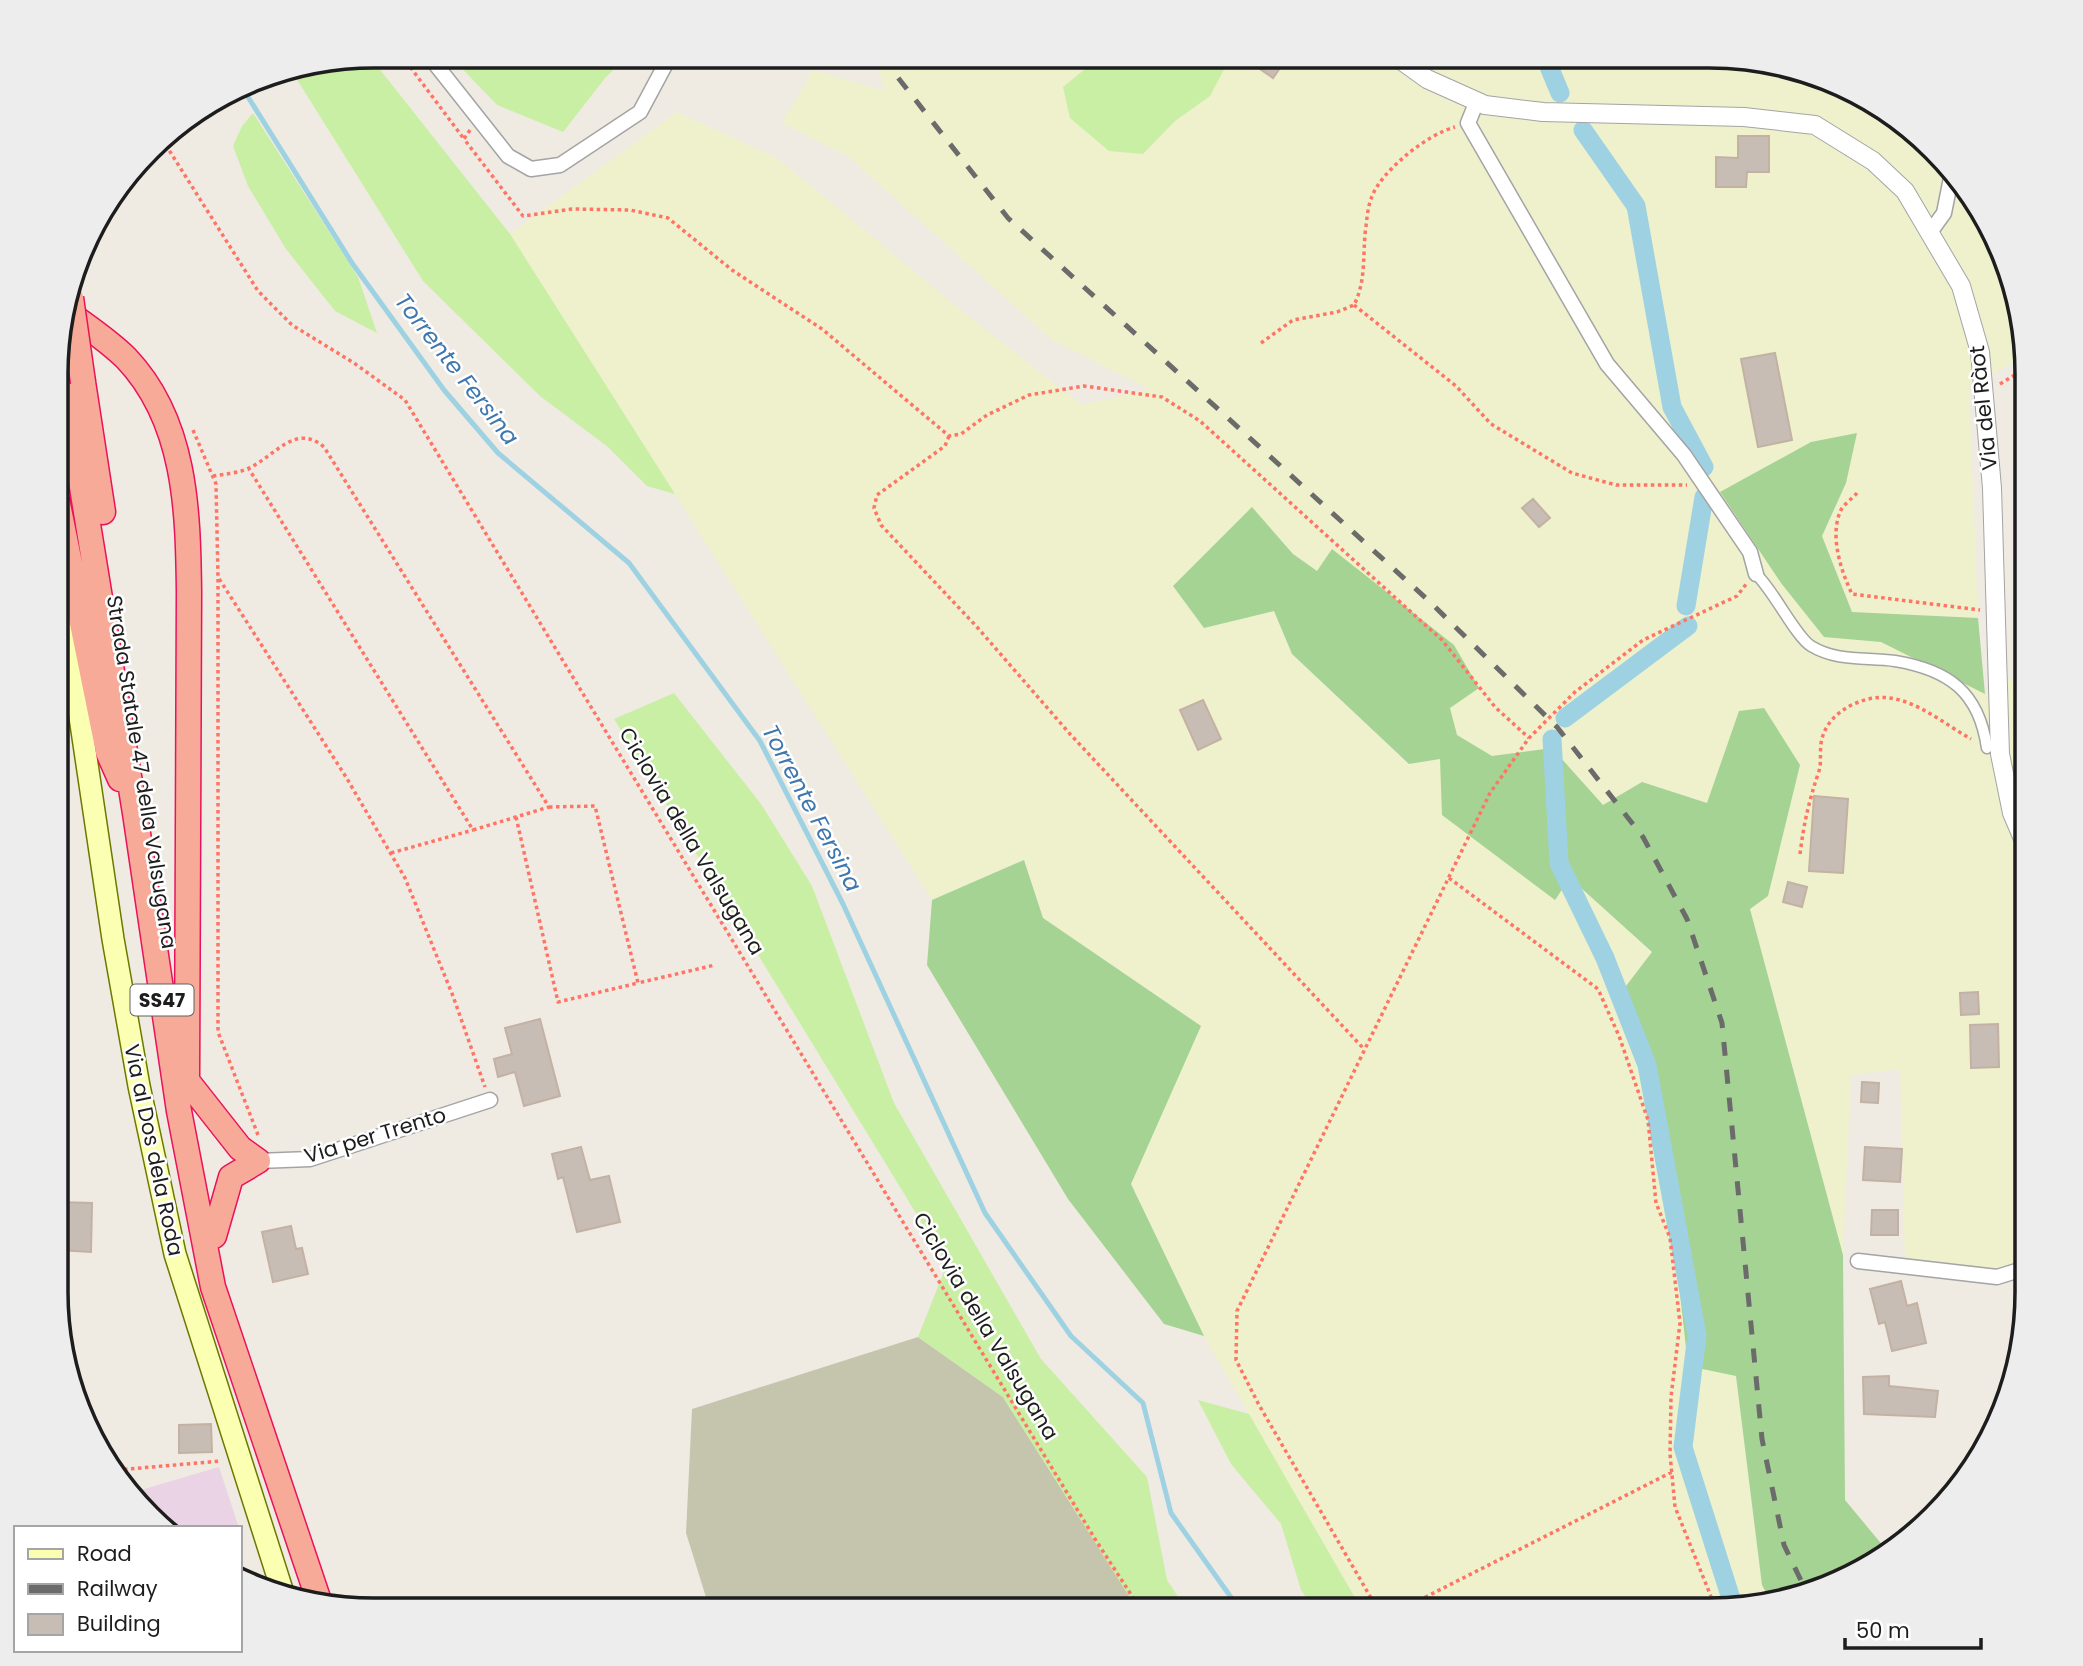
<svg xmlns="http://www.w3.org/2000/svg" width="2083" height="1666" font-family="Poppins,sans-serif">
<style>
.industrial{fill:#ead3e5}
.construction{fill:#c5c5ad}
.farmland{fill:#eef1cb}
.grass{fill:#c8efa3}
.forest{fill:#a5d393}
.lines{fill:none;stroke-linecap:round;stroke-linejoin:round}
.stream{stroke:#9ed2e2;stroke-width:5}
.canal{stroke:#9ed2e2;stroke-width:19}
.building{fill:#c8bdb5;stroke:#c3b1a3;stroke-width:2}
.pedestrian-casing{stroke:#a4a4a4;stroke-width:13}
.minor-casing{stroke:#a4a4a4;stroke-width:17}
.tertiary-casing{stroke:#a4a4a4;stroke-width:20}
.secondary-casing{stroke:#6c7900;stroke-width:24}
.trunk-casing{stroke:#eb125c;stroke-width:27}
.path{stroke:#ff7464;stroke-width:3.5;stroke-dasharray:3.5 3.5;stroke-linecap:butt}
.pedestrian{stroke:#fff;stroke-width:10}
.minor{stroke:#fff;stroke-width:14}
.tertiary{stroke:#fff;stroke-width:18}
.secondary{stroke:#fbffb1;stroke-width:21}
.trunk{stroke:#f7aa97;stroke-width:24}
.rail{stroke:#6b6b6b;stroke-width:5;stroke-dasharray:14 14;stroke-linecap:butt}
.trunk-bridge-casing{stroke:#eb125c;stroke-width:27;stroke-linecap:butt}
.trunk-bridge{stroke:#f7aa97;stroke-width:24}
.labels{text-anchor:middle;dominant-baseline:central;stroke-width:5;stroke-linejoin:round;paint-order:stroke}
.shield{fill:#fff;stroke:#616161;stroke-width:2}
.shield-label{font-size:19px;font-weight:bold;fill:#1d1d1d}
.street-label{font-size:21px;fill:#1d1d1d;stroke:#fff}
.water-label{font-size:23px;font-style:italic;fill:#3e76ae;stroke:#fff}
.rim{fill:none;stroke:#1d1d1d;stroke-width:3.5}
</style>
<rect width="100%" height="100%" fill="#f0ebe2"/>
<path class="industrial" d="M 219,1467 L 239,1528 L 162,1528 L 134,1492 Z"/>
<path class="construction" d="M 918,1337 L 1003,1397 L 1138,1610 L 710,1610 L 686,1533 L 692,1409 Z"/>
<path class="farmland" d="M 876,56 L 1101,56 L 1063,87 L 1143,154 L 1175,121 L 1210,96 L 1231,56 L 1729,57 L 1831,80 L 1919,135 L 1994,234 L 2023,357 L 1969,387 L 1978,618 L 1852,612 L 1822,536 L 1846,483 L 1811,442 L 1824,637 L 1881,642 L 1985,694 L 2027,669 L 2026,1260 L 1990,1269 L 1905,1259 L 1900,1069 L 1851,1075 L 1843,1255 L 1750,909 L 1739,711 L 1708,803 L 1642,782 L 1603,805 L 1552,748 L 1492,756 L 1457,735 L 1450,708 L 1332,549 L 1318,572 L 1293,554 L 1252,507 L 1204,628 L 1274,611 L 1292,654 L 1408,764 L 1440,759 L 1555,900 L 1570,878 L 1652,952 L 1623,990 L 1656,1076 L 1672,1201 L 1736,1376 L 1762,1585 L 1769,1598 L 1709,1610 L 1362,1610 L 1204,1336 L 1130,1184 L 1201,1026 L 1043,918 L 1024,860 L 932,900 L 510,234 L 677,112 L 777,158 L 962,311 L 1082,405 L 1149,389 L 1052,340 L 849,157 L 782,123 L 813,70 L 884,91 Z"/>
<path class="grass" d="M 450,56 L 628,56 L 606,77 L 563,132 L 497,105 Z
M 1101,56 L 1231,56 L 1210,96 L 1175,121 L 1143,154 L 1109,151 L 1070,118 L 1063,87 Z
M 370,57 L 510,234 L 675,494 L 647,486 L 608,447 L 540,396 L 423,281 L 291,70 Z
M 253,113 L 358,277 L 377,333 L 335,311 L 286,249 L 248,186 L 233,146 L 242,126 Z
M 674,693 L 761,804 L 812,886 L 894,1103 L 1041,1359 L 1147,1477 L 1167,1580 L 1187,1610 L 1138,1610 L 1003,1397 L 918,1337 L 947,1264 L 614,719 Z
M 1198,1400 L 1249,1414 L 1362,1610 L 1315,1610 L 1301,1590 L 1281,1524 L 1231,1464 Z"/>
<path class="forest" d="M 1857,433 L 1846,483 L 1822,536 L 1852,612 L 1978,618 L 1985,694 L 1881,642 L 1824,637 L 1781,583 L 1720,492 L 1811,442 Z
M 1252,507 L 1293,554 L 1317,571 L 1332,549 L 1454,645 L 1479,688 L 1450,708 L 1457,735 L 1492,756 L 1552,748 L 1603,805 L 1642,782 L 1707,803 L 1739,711 L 1764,708 L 1800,765 L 1768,896 L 1750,909 L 1843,1255 L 1845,1500 L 1884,1547 L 1831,1586 L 1769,1598 L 1762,1585 L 1736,1376 L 1688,1366 L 1656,1076 L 1623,990 L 1652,952 L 1570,878 L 1555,900 L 1442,815 L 1440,759 L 1409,764 L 1292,654 L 1274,611 L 1204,628 L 1173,586 Z
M 1024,860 L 1043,918 L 1201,1026 L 1131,1184 L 1204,1336 L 1164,1324 L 1068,1199 L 927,965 L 932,900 Z"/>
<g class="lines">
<path class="stream" d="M 243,89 L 352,263 L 444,390 L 498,453 L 629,563 L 760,741 L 843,904 L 985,1213 L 1071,1336 L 1143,1403 L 1171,1513 L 1240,1610"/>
<path class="canal" d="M 1545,57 L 1560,93
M 1583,130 L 1636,206 L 1672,407 L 1704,467
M 1686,606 L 1704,497
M 1565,718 L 1688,626
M 1552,739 L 1559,863 L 1605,958 L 1647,1065 L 1697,1335 L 1683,1447 L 1733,1605"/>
</g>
<path class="building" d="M 1241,56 L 1269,56 L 1282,65 L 1273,78 Z
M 1738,136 L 1769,136 L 1769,172 L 1747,172 L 1746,187 L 1716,187 L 1716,157 L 1738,158 Z
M 1775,353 L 1792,440 L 1758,447 L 1741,359 Z
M 1533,499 L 1550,518 L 1539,527 L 1522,508 Z
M 1203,700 L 1221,739 L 1198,750 L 1180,710 Z
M 1814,796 L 1848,799 L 1843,873 L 1809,871 Z
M 1788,882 L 1807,887 L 1802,907 L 1783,902 Z
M 1978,992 L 1979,1014 L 1961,1015 L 1960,993 Z
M 540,1019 L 560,1096 L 524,1106 L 515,1072 L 498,1077 L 494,1059 L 512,1054 L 505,1028 Z
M 1998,1024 L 1999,1067 L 1971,1068 L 1970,1025 Z
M 1862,1082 L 1879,1083 L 1878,1103 L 1861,1102 Z
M 581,1147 L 590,1180 L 609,1176 L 620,1222 L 577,1232 L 563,1177 L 558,1179 L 552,1154 Z
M 1865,1147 L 1902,1149 L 1900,1182 L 1863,1180 Z
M 58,1202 L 92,1203 L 91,1252 L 57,1250 Z
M 1872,1210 L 1898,1210 L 1898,1235 L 1871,1235 Z
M 291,1226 L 296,1249 L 302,1248 L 308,1274 L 273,1282 L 262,1232 Z
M 1901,1281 L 1907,1306 L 1917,1303 L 1926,1343 L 1892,1351 L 1885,1322 L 1879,1324 L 1870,1289 Z
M 1889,1376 L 1889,1386 L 1938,1391 L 1935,1417 L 1864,1414 L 1863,1377 Z
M 211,1424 L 212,1452 L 179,1453 L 179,1425 Z"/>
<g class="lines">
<defs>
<path id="pedestrian" d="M 1756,574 C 1774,591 1796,637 1811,646 C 1837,662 1866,657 1895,661 C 1949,670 1979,692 1987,748"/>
<path id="minor" d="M 429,56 L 508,156 L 531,169 L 560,165 L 640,112 L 670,56
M 1477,101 L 1468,123 L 1607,364 L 1684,455 L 1750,552 L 1756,574
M 1931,231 L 1944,213 L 1951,178
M 258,1161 L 310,1159 L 490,1100
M 1858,1261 L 1997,1277 L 2026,1268"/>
<path id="tertiary" d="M 1395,56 L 1427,79 L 1485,105 L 1543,112 L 1744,117 L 1815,125 L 1873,161 L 1905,191 L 1961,286 L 1980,352 L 1992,488 L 2000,754 L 2012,813 L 2027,848"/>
<path id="secondary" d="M 58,569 L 113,939 L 139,1086 L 175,1254 L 283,1593"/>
<path id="trunk" d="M 66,311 C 86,326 108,340 126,358 C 186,421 188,510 189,592 L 187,1076
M 59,346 L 135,813 L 179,1111 L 213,1287 L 319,1601
M 83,382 L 103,512
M 58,504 L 108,752 L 120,779
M 188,1082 L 240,1148 L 258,1161 L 231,1177 L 214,1236"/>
</defs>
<use href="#pedestrian" class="pedestrian-casing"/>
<use href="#minor" class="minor-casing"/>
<use href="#tertiary" class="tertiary-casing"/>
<use href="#secondary" class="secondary-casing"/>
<use href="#trunk" class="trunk-casing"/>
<path class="path" d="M 402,56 L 464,139
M 470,130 L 464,139 L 523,216 L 572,209 L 630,210 L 668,218 L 732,270 L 822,329 L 949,436 L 961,434 L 987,415 L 1029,395 L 1084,386 L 1162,397 L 1200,421 L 1442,640 L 1495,707 L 1529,738
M 162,139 L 258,291 L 292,325 L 354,363 L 405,400 L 1095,1539 L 1141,1610
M 80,269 L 83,280
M 1354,305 L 1456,386 L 1491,424 L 1572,473 L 1616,485 L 1687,485
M 1261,343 L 1293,320 L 1337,312 L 1354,305 C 1367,279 1362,254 1366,226 C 1367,217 1368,207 1371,199 C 1380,171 1428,134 1455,127
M 2000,384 L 2026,368
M 193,430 L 216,484 L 218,577 L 346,777 L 405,878 L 453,996 L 485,1087
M 949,436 L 945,446 L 877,495 L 874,508 L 881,525 L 977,627 L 1070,734 L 1364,1049
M 213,476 C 225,474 241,473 251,467 C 277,454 296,423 324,447 L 549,807 L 473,830 L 249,469
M 1857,493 C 1853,498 1844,504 1841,510 C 1829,535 1841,571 1852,594 L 1980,610
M 218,579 L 218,1032 L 258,1135
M 549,807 L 595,806 L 638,983 L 715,965
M 516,817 L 558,1002 L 638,983
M 391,853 L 473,830
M 1800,854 C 1804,822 1809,801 1819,771 C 1822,761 1819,749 1822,739 C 1828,712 1863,694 1890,698 C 1919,702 1946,725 1971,739
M 1449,878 L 1598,989 L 1619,1036 L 1648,1120 L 1656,1203 L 1670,1238 L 1680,1323 L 1671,1397 L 1670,1454 L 1675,1507 L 1716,1609
M 117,1470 L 221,1461
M 1378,1610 L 1259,1405 L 1236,1360 L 1237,1311 L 1490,793 L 1529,738 L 1575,692 L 1643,640 L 1737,596 L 1747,583
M 1400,1610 L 1672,1472"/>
<use href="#pedestrian" class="pedestrian"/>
<use href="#minor" class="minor"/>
<use href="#tertiary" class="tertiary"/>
<use href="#secondary" class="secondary"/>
<use href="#trunk" class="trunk"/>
<path class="rail" d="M 881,56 L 1008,218 L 1429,601 L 1557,727 L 1643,837 L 1687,919 L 1722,1023 L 1762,1439 L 1784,1545 L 1806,1591"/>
<defs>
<path id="trunk-bridge" d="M 71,298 L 83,382"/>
</defs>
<use href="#trunk-bridge" class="trunk-bridge-casing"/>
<use href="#trunk-bridge" class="trunk-bridge"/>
</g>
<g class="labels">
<rect class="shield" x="130.5" y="984.5" width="63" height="31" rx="5"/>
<g class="shield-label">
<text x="162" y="1000">SS47</text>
</g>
<g class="street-label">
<text transform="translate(1983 408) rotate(-96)">Via del Ràot</text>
<text transform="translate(142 772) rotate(81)">Strada Statale 47 della Valsugana</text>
<text transform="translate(692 841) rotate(59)">Ciclovia della Valsugana</text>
<text transform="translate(375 1135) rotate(-17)">Via per Trento</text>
<text transform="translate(154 1150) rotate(78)">Via al Dos dela Roda</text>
<text transform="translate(986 1326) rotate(59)">Ciclovia della Valsugana</text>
</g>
<g class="water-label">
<text transform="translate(457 369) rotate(52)">Torrente Fersina</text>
<text transform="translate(812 808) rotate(62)">Torrente Fersina</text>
</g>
</g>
<path d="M0 0H2083V1666H0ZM374 68H1709A306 306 0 0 1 2015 374V1292A306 306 0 0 1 1709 1598H374A306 306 0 0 1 68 1292V374A306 306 0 0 1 374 68Z" fill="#ededed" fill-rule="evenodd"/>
<path class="rim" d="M374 68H1709A306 306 0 0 1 2015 374V1292A306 306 0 0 1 1709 1598H374A306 306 0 0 1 68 1292V374A306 306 0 0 1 374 68Z"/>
<rect x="14" y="1526" width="228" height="126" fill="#ffffff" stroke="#a5a5a5" stroke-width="2"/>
<rect x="28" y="1549" width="35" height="10" fill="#fbffb1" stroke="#a5a5a5" stroke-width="2"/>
<text x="77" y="1561" font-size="21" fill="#1d1d1d">Road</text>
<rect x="28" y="1584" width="35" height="10" fill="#6b6b6b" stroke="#a5a5a5" stroke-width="2"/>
<text x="77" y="1596" font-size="21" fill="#1d1d1d">Railway</text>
<rect x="28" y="1614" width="35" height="21" fill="#c8bdb5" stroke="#a5a5a5" stroke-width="2"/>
<text x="77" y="1631" font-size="21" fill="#1d1d1d">Building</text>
<path d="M1845 1638v10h136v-10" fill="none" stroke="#1d1d1d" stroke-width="3.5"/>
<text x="1856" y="1638" font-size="21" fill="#1d1d1d" stroke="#ffffff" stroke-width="5" paint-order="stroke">50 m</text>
</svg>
